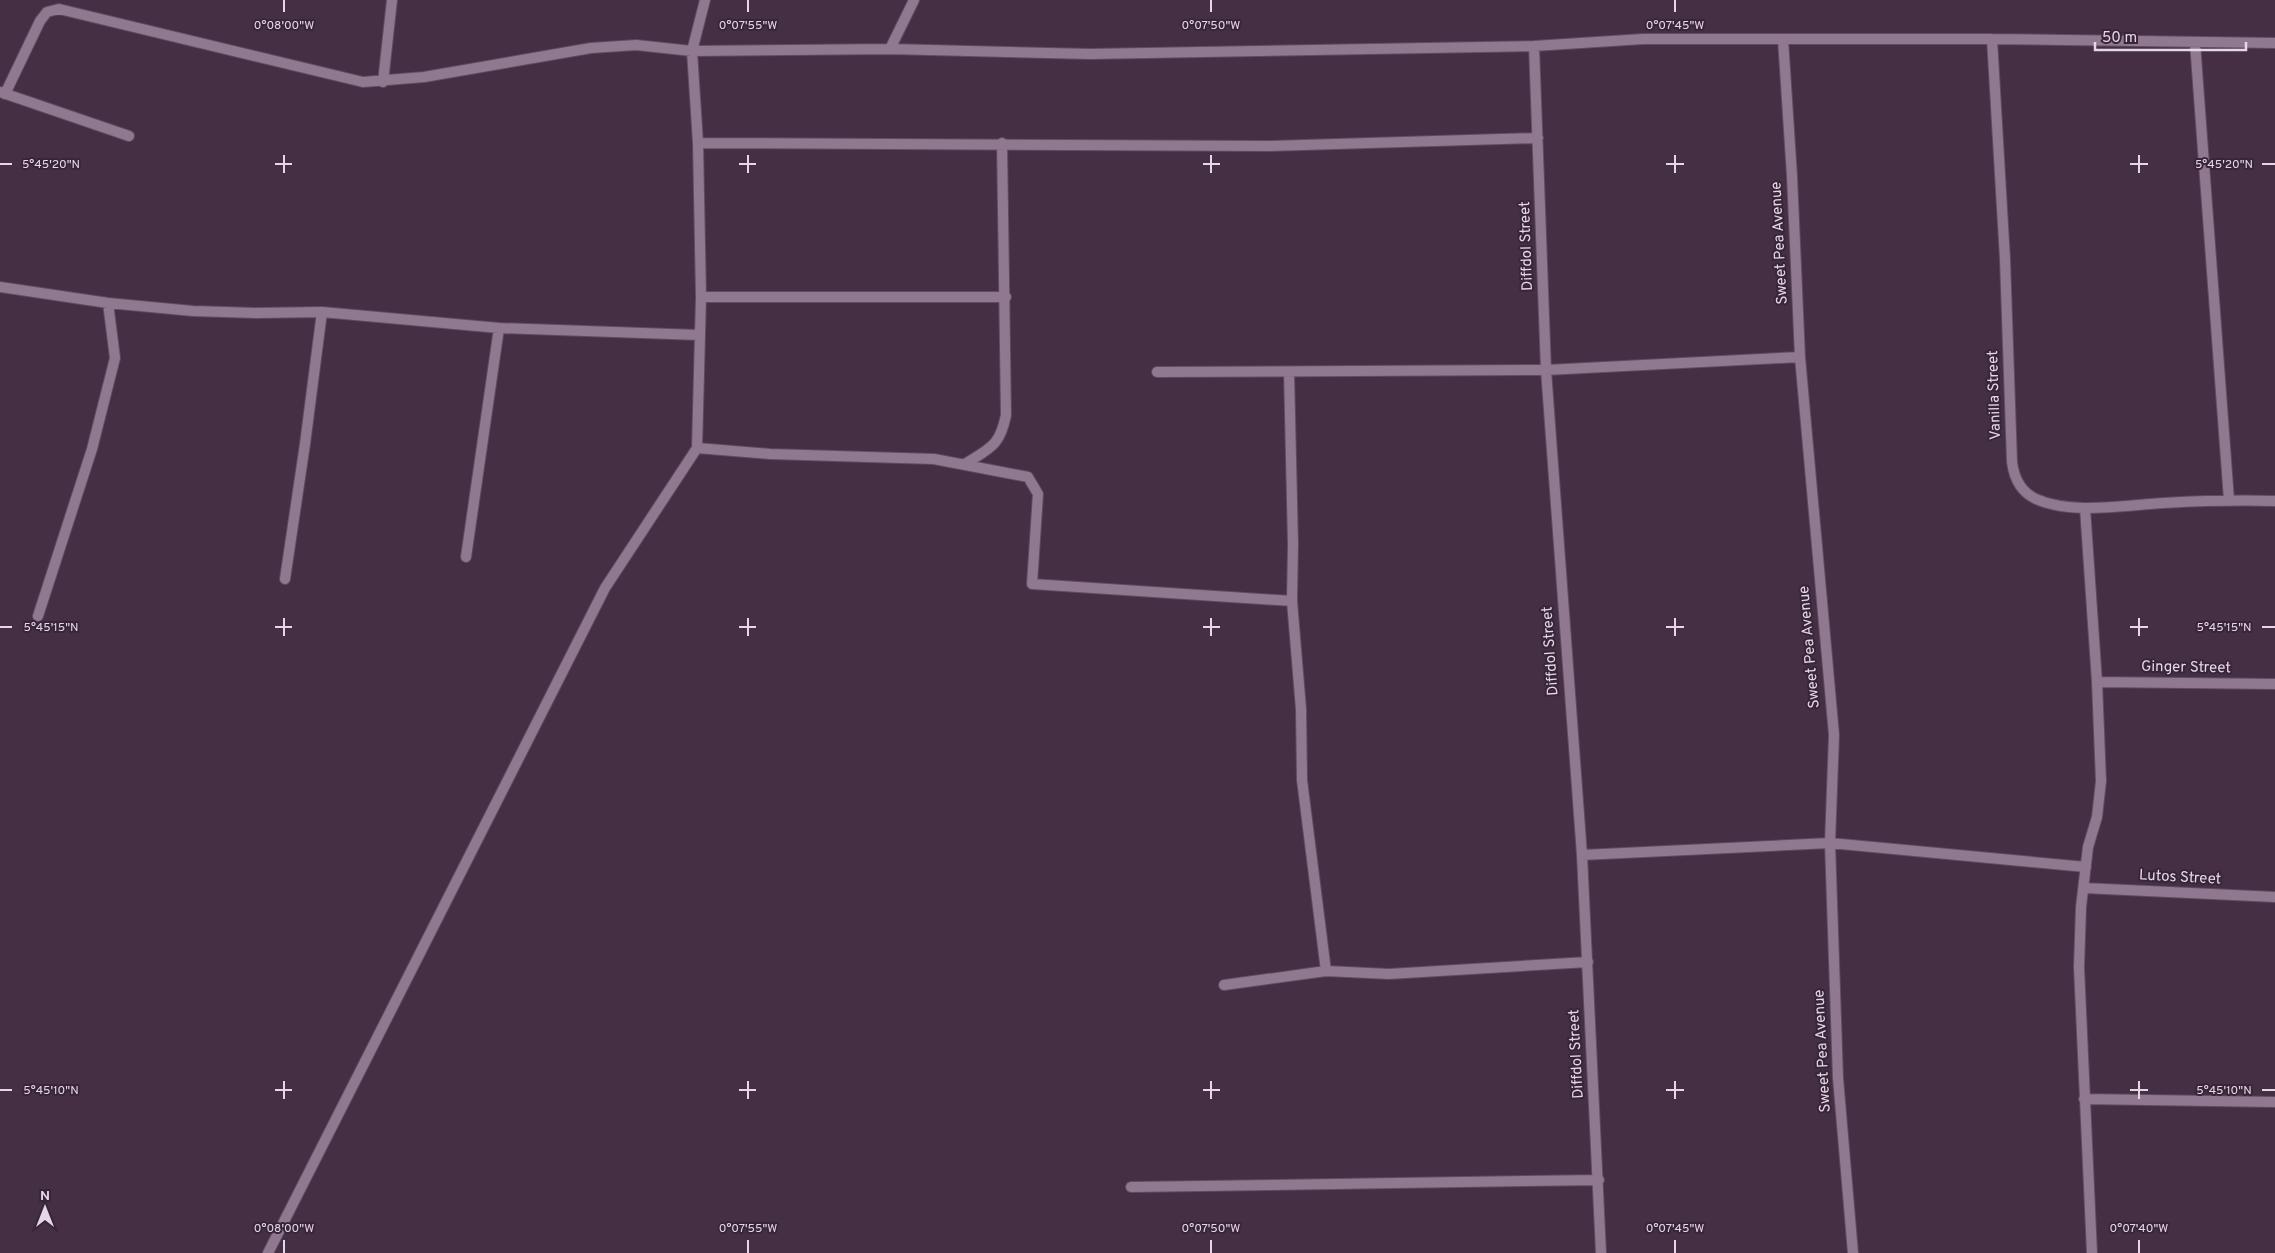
<svg xmlns="http://www.w3.org/2000/svg" width="2275" height="1253" font-family="Overpass,sans-serif">
<style>
.lines{fill:none;stroke-linecap:round;stroke-linejoin:round}
.minor-casing{stroke:#5e4c5f;stroke-width:12}
.minor{stroke:#917891;stroke-width:10}
.ticks{fill:none;stroke:#e5d7e5;stroke-width:2}
.labels{text-anchor:middle;dominant-baseline:central;stroke-width:4;stroke-linejoin:round;paint-order:stroke}
.street-label{font-size:15px;fill:#e5d7e5;stroke:#39253a}
.ticks-label{font-size:12px;text-anchor:middle;fill:#e5d7e5;stroke:#39253a;stroke-width:4;stroke-linejoin:round;paint-order:stroke}
</style>
<rect width="100%" height="100%" fill="#442f44"/>
<g class="lines">
<defs>
<path id="minor" d="M 1783,39 L 1792,176 L 1800,357 L 1834,735 L 1830,843 L 1838,1078 L 1853,1253
M 1992,39 L 2005,259 L 2012,462 C 2014,478 2021,492 2036,499 C 2071,515 2126,505 2164,503 C 2201,501 2238,500 2275,501
M 2195,43 L 2229,500
M 1534,46 L 1546,370 L 1582,855 L 1601,1253
M 890,49 L 914,0
M 383,82 L 392,0
M 0,92 L 129,136
M 5,94 L 40,21 L 47,12 L 59,9 L 363,82 L 424,77 L 591,48 L 636,45 L 692,51 L 890,49 L 1090,54 L 1534,46 L 1643,39 L 1992,39 L 2275,43
M 698,143 L 1268,146 L 1538,138
M 0,287 L 108,303 L 193,311 L 257,313 L 322,312 L 499,328 L 699,335
M 701,297 L 1006,297
M 1157,372 L 1546,370 L 1800,357
M 1289,372 L 1293,544 L 1292,601 L 1301,709 L 1302,780 L 1326,971
M 697,448 L 770,454 L 934,459 L 1028,477 L 1038,494 L 1032,584 L 1292,601
M 965,464 C 990,448 1000,446 1006,415 L 1002,143
M 2085,508 L 2097,682 L 2101,781 L 2097,817 L 2088,847 L 2081,907 L 2079,967 L 2092,1253
M 466,557 L 499,328
M 285,579 L 305,444 L 322,312
M 38,616 L 92,449 L 115,358 L 108,303
M 2097,682 L 2275,684
M 1582,855 L 1830,843 L 2086,867
M 2084,888 L 2275,897
M 1224,985 L 1326,971 L 1389,974 L 1588,962
M 2084,1099 L 2275,1102
M 1131,1187 L 1599,1180
M 268,1253 L 605,588 L 697,448 L 701,297 L 698,143 L 692,51 L 705,0"/>
</defs>
<use href="#minor" class="minor-casing"/>
<use href="#minor" class="minor"/>
</g>
<path class="ticks" d="M 284,0 L 284,12M 748,0 L 748,12M 1211,0 L 1211,12M 1675,0 L 1675,12M 284,155 L 284,173M 748,155 L 748,173M 1211,155 L 1211,173M 1675,155 L 1675,173M 2139,155 L 2139,173M 0,164 L 12,164M 275,164 L 292,164M 739,164 L 756,164M 1203,164 L 1220,164M 1666,164 L 1684,164M 2130,164 L 2148,164M 2262,164 L 2275,164M 284,618 L 284,636M 748,618 L 748,636M 1211,618 L 1211,636M 1675,618 L 1675,636M 2139,618 L 2139,636M 0,627 L 12,627M 275,627 L 292,627M 739,627 L 756,627M 1203,627 L 1220,627M 1666,627 L 1684,627M 2130,627 L 2148,627M 2262,627 L 2275,627M 284,1081 L 284,1099M 748,1081 L 748,1099M 1211,1081 L 1211,1099M 1675,1081 L 1675,1099M 2139,1081 L 2139,1099M 0,1090 L 12,1090M 275,1090 L 292,1090M 739,1090 L 756,1090M 1203,1090 L 1220,1090M 1666,1090 L 1684,1090M 2130,1090 L 2148,1090M 2262,1090 L 2275,1090M 284,1240 L 284,1253M 748,1240 L 748,1253M 1211,1240 L 1211,1253M 1675,1240 L 1675,1253M 2139,1240 L 2139,1253"/>
<g class="labels">
<g class="street-label">
<text transform="translate(1780 243) rotate(-93)">Sweet Pea Avenue</text>
<text transform="translate(1527 246) rotate(-92)">Diffdol Street</text>
<text transform="translate(1995 395) rotate(-92)">Vanilla Street</text>
<text transform="translate(1810 647) rotate(-95)">Sweet Pea Avenue</text>
<text transform="translate(1551 651) rotate(-94)">Diffdol Street</text>
<text transform="translate(2186 668) rotate(1)">Ginger Street</text>
<text transform="translate(2180 878) rotate(3)">Lutos Street</text>
<text transform="translate(1823 1051) rotate(-93)">Sweet Pea Avenue</text>
<text transform="translate(1577 1054) rotate(-93)">Diffdol Street</text>
</g>
</g>
<g class="ticks-label">
<text x="284" y="29">0°08'00"W</text>
<text x="748" y="29">0°07'55"W</text>
<text x="1211" y="29">0°07'50"W</text>
<text x="1675" y="29">0°07'45"W</text>
<text x="51" y="168">5°45'20"N</text>
<text x="2224" y="168">5°45'20"N</text>
<text x="51" y="631">5°45'15"N</text>
<text x="2224" y="631">5°45'15"N</text>
<text x="51" y="1094">5°45'10"N</text>
<text x="2224" y="1094">5°45'10"N</text>
<text x="284" y="1232">0°08'00"W</text>
<text x="748" y="1232">0°07'55"W</text>
<text x="1211" y="1232">0°07'50"W</text>
<text x="1675" y="1232">0°07'45"W</text>
<text x="2139" y="1232">0°07'40"W</text>
</g>
<g transform="translate(45 1208)" stroke="#39253a" stroke-width="4" paint-order="stroke">
<path d="M0-4L9 19L0 12L-9 19Z" fill="#e5d7e5"/>
<text y="-8" font-size="14" font-weight="bold" text-anchor="middle" fill="#e5d7e5">N</text>
</g>
<path d="M2095 42v8h151v-8" fill="none" stroke="#e5d7e5" stroke-width="2.5"/>
<text x="2102" y="42" font-size="15" fill="#e5d7e5" stroke="#39253a" stroke-width="4" paint-order="stroke">50 m</text>
</svg>
